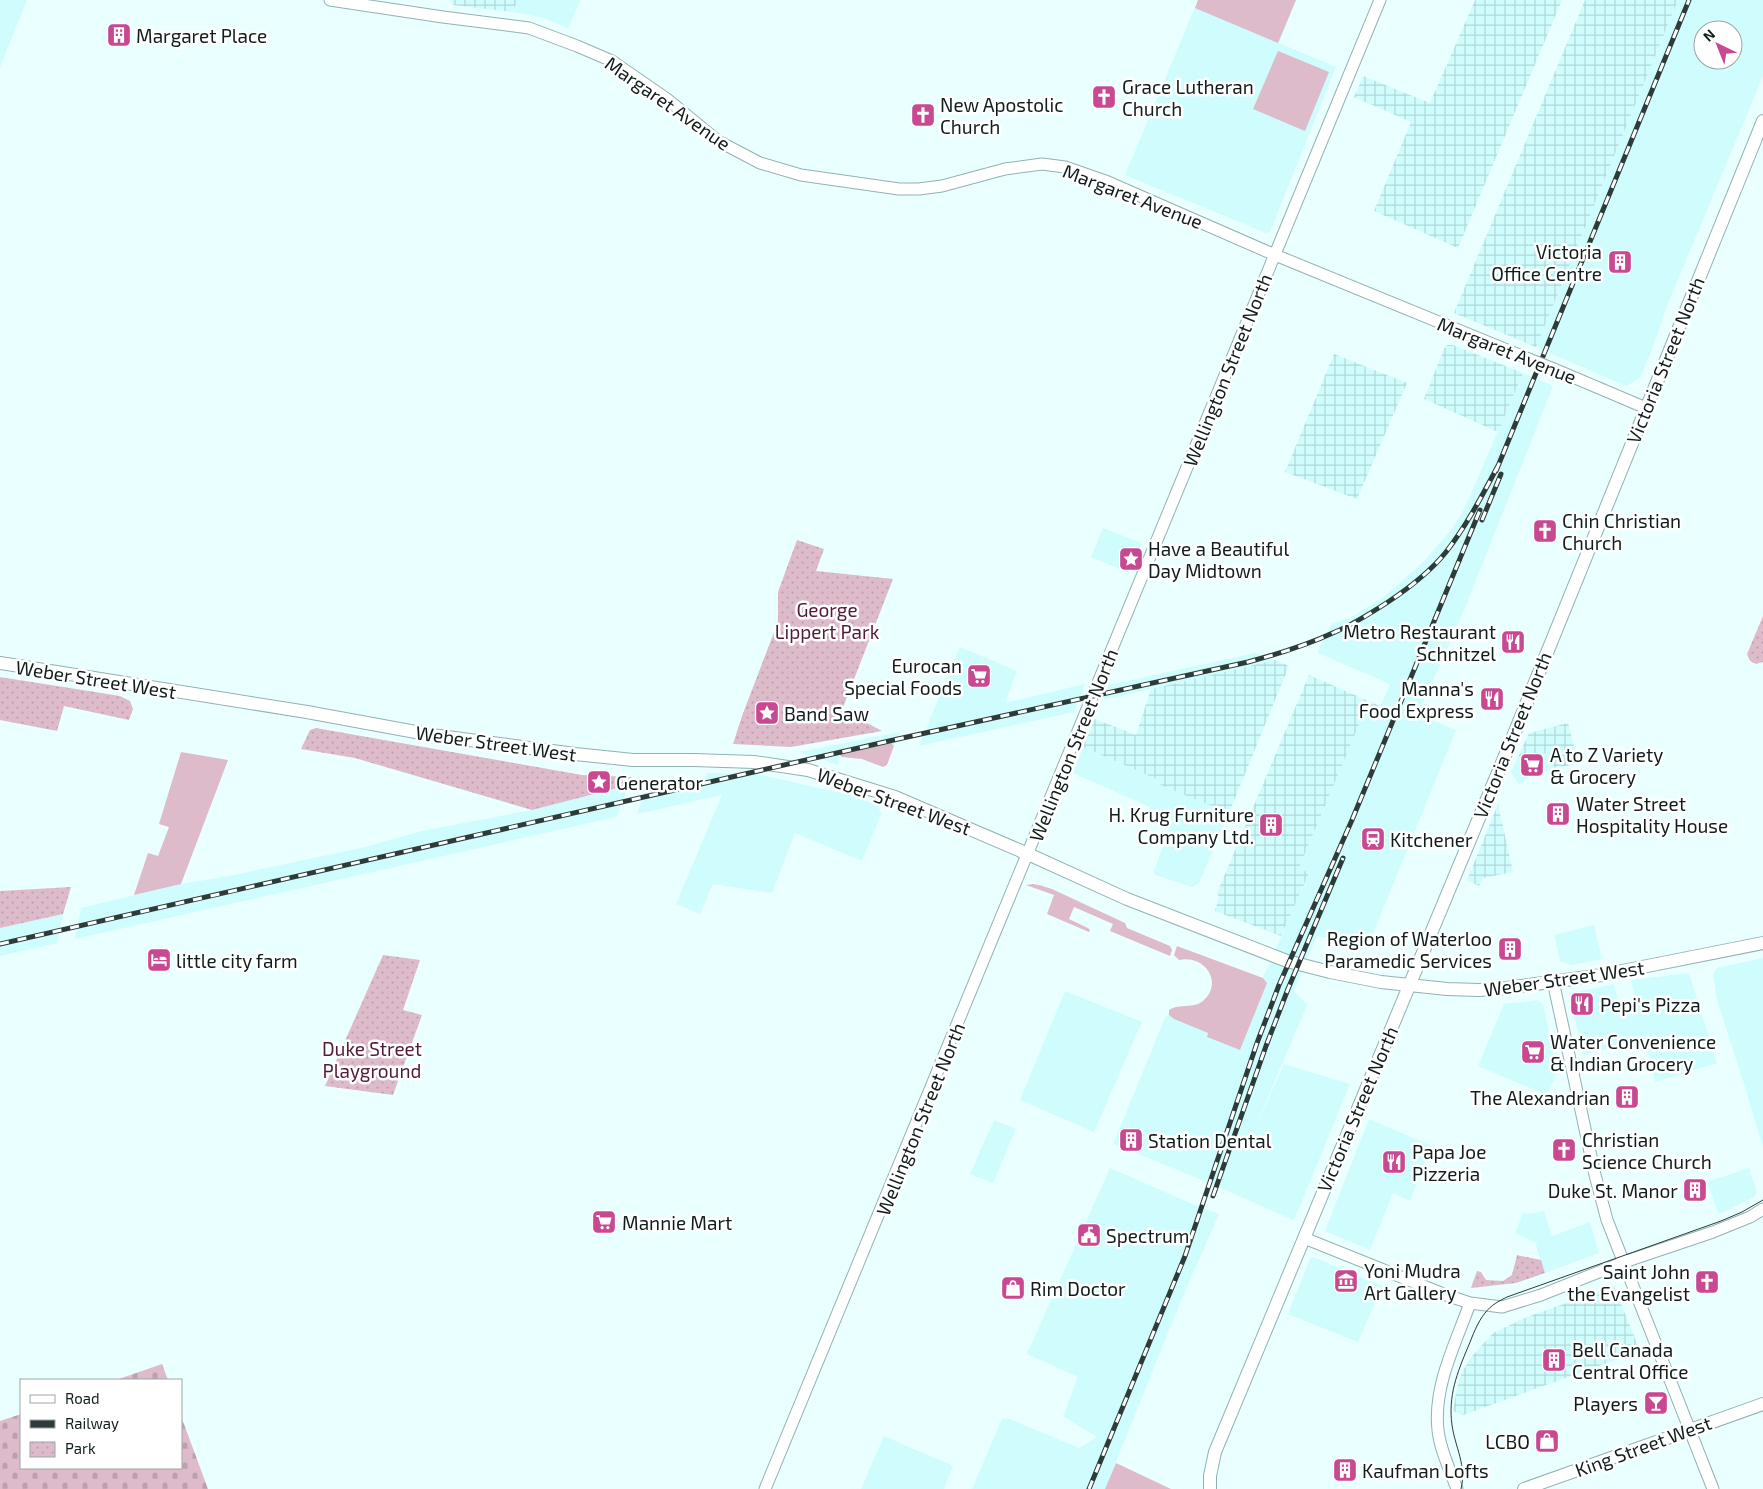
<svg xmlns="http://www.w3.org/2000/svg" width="1763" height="1489" font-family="'Exo 2',sans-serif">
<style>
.built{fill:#cffcfc;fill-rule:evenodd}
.industrial{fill:url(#industrial-grid)}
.green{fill:#ddbbcb}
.cemetery{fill:url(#cemetery-stones)}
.park{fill:url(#park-dots)}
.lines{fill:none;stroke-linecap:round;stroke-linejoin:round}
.tertiary-casing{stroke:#91b2b2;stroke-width:13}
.secondary-casing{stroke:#91b2b2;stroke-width:14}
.tertiary{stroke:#fff;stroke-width:11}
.secondary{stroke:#fff;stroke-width:12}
.tram{stroke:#2d3b3b;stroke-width:1}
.rail-casing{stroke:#2d3b3b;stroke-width:5}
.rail{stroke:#fff;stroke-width:3;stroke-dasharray:9;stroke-linecap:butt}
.tertiary-bridge-casing{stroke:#91b2b2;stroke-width:13;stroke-linecap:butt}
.tertiary-bridge{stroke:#fff;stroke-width:11}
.labels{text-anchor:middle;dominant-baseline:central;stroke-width:5;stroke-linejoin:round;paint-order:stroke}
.poi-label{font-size:19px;fill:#101d1d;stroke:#fff;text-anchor:start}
.street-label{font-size:19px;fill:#101d1d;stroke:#fff}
.park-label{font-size:19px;fill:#521a3a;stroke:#fff}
</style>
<defs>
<pattern id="industrial-grid" width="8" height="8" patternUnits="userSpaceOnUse" patternTransform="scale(1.25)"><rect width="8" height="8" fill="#cffcfc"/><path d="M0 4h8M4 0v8" fill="none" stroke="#b1d8d8"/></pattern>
<pattern id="cemetery-stones" width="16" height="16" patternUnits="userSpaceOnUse" patternTransform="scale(1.25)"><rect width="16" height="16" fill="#ddbbcb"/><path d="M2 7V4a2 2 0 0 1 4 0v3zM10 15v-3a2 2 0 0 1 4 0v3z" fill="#bda0ae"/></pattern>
<pattern id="park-dots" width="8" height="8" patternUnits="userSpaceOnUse" patternTransform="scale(1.25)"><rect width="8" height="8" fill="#ddbbcb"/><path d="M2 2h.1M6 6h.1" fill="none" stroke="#bda0ae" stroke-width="1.8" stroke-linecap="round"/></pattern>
</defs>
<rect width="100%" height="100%" fill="#eaffff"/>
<path class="built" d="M 0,0 L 27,0 L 0,67 Z
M 518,0 L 578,0 L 580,1 L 568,28 L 544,18 L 512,12 Z
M 1198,0 L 1296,0 L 1279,43 L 1336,67 L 1270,232 L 1266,233 L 1125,175 Z
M 1678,0 L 1763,0 L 1763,76 L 1667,306 L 1653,347 L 1640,378 L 1626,386 L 1536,347 ZM 1703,30 L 1733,30 L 1733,60 L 1703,60 Z
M 1523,373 L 1553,386 L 1467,603 L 1418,714 L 1456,730 L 1368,946 L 1317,936 L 1294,991 L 1307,1005 L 1252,1135 L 1284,1064 L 1350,1084 L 1295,1218 L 1293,1220 L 1228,1191 L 1115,1144 L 1114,1142 L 1165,1018 L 1169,1014 L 1208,1033 L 1207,1037 L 1240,1050 L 1267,983 L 1263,978 L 1309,873 L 1299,869 L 1365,709 L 1377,714 L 1390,684 L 1318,653 L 1322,641 L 1332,624 L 1350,618 L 1382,598 L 1399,584 L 1425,560 L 1451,530 L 1461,515 L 1471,494 Z
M 1103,528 L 1141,543 L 1129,573 L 1091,557 Z
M 960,647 L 1017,671 L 1005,703 L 1085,684 L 1074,712 L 919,746 Z
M 1255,653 L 1275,660 L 1103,700 L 1109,685 Z
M 900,732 L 894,746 L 890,743 L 839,754 L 838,765 L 800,752 Z
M 1083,747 L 1159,780 L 1158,784 L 1229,813 L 1199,883 L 1192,887 L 1153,874 L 1172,821 L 1149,811 L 1150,807 L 1073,773 Z
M 1550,752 L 1554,769 L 1531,776 L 1519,785 L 1511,772 L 1517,759 Z
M 707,773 L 756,774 L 779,779 L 854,796 L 878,805 L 881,814 L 862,861 L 795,833 L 772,893 L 713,884 L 700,914 L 676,904 L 722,795 L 637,814 L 645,791 L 696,781 L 706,777 Z
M 629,785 L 616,817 L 75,939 L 81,908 L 181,884 L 230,876 L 365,847 L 422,831 L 532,810 Z
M 63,914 L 57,943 L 0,956 L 0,928 Z
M 1594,925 L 1602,959 L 1571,965 L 1560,961 L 1554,935 Z
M 1763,958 L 1763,1148 L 1745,1087 L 1717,1000 L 1713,974 L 1717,968 Z
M 1689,973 L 1717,1063 L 1655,1082 L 1645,1039 L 1583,1055 L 1569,994 L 1614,984 L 1621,1013 L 1638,1009 L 1631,980 Z
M 1065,991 L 1142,1022 L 1094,1132 L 1020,1100 Z
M 1538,1000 L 1543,1004 L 1557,1073 L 1547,1095 L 1478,1066 L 1504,1004 Z
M 1369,1119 L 1432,1146 L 1410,1201 L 1393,1193 L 1370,1250 L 1325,1231 Z
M 994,1120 L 1016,1129 L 993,1183 L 970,1174 Z
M 1110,1168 L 1197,1206 L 1219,1214 L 1180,1303 L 1105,1489 L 972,1489 L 1002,1419 L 1007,1418 L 1079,1448 L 1097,1437 L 1063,1416 L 1078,1377 L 1027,1354 Z
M 1749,1168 L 1757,1192 L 1754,1197 L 1719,1214 L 1707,1182 Z
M 1544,1211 L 1552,1236 L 1590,1222 L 1599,1253 L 1545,1273 L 1536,1246 L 1537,1243 L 1515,1233 L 1523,1213 L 1527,1214 Z
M 1313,1257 L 1382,1286 L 1358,1342 L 1288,1314 L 1310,1259 Z
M 884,1436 L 953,1466 L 944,1489 L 861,1489 Z"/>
<path class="industrial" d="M 450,0 L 518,0 L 512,12 L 453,5 Z
M 1475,0 L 1562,0 L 1458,248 L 1374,211 L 1411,122 L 1354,97 L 1363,76 L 1430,103 Z
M 1585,0 L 1678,0 L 1536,347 L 1454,313 Z
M 1447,345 L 1453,345 L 1523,373 L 1498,432 L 1424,399 L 1444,349 Z
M 1334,354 L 1407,383 L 1357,499 L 1285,472 Z
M 1275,660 L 1289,666 L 1229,813 L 1158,784 L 1159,780 L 1083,747 L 1095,719 L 1136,735 L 1151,689 Z
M 1309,675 L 1380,706 L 1377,714 L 1365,710 L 1299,868 L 1309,873 L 1281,936 L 1215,911 L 1219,897 L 1217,893 Z
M 1568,723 L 1578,763 L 1554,769 L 1550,752 L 1517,759 L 1529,733 Z
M 1498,804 L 1513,872 L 1483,878 L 1479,886 L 1467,880 Z
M 1614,1286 L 1640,1351 L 1463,1415 L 1453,1411 L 1457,1388 L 1462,1372 L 1473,1355 L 1493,1333 L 1527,1317 Z"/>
<path class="green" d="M 1198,0 L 1296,0 L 1278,43 L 1195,8 Z
M 1278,51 L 1329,72 L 1305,131 L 1253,109 Z
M 891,743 L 894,746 L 887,765 L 883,767 L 862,759 L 842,757 L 839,754 Z
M 181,752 L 228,760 L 181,884 L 134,895 L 148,853 L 158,856 L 169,827 L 159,824 Z
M 1033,884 L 1039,885 L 1052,889 L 1125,923 L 1127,928 L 1170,946 L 1172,950 L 1170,956 L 1110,931 L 1113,924 L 1074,907 L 1069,919 L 1088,928 L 1090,930 L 1089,932 L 1047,914 L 1054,895 L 1026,885 Z
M 1177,946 L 1263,978 L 1267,983 L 1240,1050 L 1207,1037 L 1208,1033 L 1174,1019 L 1169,1015 L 1169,1010 C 1180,1003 1193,1009 1203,1001 C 1224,983 1205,954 1179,960 L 1174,955 Z
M 1116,1463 L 1171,1489 L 1105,1489 Z"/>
<path class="cemetery" d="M 162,1364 L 168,1380 L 116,1380 Z
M 21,1414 L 21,1468 L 181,1468 L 181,1416 L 208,1489 L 0,1489 L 0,1421 Z"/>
<path class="park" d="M 797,540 L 824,549 L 816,571 L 893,579 L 842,710 L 882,731 L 791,747 L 733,744 L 742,716 L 778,622 L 778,592 Z
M 1763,616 L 1763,662 L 1756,664 L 1750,661 L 1747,654 Z
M 0,677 L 120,696 L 130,701 L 133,709 L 129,720 L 64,706 L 57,731 L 0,720 Z
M 316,728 L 582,775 L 632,777 L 629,785 L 532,810 L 355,758 L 301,749 L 310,730 Z
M 71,887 L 63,914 L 0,928 L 0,891 Z
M 383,955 L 420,960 L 403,1010 L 422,1015 L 393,1095 L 325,1086 Z
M 1517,1255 L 1541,1260 L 1545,1273 L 1516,1283 L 1471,1288 L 1477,1271 L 1481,1272 L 1486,1280 L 1503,1281 L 1512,1275 Z"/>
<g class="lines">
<defs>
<path id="tertiary" d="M 330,0 L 443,17 L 529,28 L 577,46 L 612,61 L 667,99 L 718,141 L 760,163 L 801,175 L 899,189 L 919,189 L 942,186 L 1005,169 L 1042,164 L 1065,167 L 1108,182 L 1275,255 L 1529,359
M 1554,369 L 1646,408
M 1553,981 L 1595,1175 L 1607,1220 L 1713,1489
M 1304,1238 L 1446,1295 L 1470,1303 L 1502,1307 L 1541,1295 L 1624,1262 L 1713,1232 L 1750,1217 L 1763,1209
M 765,1489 C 974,994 1173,495 1380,0
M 1457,1489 C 1450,1470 1440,1450 1438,1430 C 1433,1386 1456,1343 1470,1303"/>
<path id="secondary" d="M 0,663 L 307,712 L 432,735 L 575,754 L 633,760 L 694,760 L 754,762 L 808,770 L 895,797 L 1028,854 L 1127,899 L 1287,961 L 1330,972 L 1381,982 L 1447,989 L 1479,990 L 1506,988 L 1602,975 L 1763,943
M 1210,1489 L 1210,1476 L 1215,1452 L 1514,734 L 1763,121
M 1524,1489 L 1763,1404"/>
</defs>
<use href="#tertiary" class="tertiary-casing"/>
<use href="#secondary" class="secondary-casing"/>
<use href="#tertiary" class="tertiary"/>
<use href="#secondary" class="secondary"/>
<path class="tram" d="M 1461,1489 C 1467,1466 1455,1447 1452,1425 C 1448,1396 1457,1373 1468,1347 C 1473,1335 1477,1323 1485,1313 C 1491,1305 1499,1301 1507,1297 L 1721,1221 L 1742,1212 L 1763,1200"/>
<defs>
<path id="rail" d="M 1496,471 L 1689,0
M 1482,520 L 1501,474
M 0,944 L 898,739 L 1248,662 C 1278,654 1307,645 1335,632 C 1354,624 1371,613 1388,602 C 1409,588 1430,572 1446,552 C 1467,525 1483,494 1499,464
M 1213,1196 L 1266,1046 L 1288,989 L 1343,858
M 1089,1489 L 1185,1256 L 1257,1043 L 1279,985 L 1352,820 L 1480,510"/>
</defs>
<use href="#rail" class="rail-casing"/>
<use href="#rail" class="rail"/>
<defs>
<path id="tertiary-bridge" d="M 1529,359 L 1554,369"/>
</defs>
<use href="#tertiary-bridge" class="tertiary-bridge-casing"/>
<use href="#tertiary-bridge" class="tertiary-bridge"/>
</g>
<defs>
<symbol id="building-square" viewBox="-11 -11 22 22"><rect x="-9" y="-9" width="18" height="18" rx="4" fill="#c84892" stroke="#fff"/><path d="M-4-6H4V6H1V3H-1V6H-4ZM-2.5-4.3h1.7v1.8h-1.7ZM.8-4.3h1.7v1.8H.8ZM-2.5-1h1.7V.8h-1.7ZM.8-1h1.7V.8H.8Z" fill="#fff"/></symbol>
<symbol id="church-square" viewBox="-11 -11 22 22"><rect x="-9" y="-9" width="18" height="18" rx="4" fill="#c84892" stroke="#fff"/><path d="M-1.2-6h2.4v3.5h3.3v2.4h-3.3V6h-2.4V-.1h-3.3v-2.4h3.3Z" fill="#fff"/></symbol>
<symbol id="sight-square" viewBox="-11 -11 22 22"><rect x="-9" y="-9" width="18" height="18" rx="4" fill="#c84892" stroke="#fff"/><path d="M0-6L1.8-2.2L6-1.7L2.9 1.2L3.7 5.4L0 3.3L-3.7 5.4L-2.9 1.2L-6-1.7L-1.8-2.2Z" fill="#fff"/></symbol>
<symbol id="restaurant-square" viewBox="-11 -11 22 22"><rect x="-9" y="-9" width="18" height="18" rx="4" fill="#c84892" stroke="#fff"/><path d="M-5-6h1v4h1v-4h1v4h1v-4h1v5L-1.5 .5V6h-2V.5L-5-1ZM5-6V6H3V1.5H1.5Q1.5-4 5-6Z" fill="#fff"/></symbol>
<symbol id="supermarket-square" viewBox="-11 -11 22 22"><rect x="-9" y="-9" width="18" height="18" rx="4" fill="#c84892" stroke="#fff"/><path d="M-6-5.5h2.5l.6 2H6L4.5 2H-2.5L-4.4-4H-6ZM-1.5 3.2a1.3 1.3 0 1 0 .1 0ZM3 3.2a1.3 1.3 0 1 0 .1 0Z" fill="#fff"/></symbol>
<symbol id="station-square" viewBox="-11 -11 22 22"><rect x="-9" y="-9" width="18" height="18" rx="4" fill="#c84892" stroke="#fff"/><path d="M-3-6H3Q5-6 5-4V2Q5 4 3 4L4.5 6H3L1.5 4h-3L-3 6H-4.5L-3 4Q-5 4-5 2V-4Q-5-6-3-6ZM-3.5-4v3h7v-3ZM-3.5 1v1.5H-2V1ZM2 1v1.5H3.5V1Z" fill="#fff"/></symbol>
<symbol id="hotel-square" viewBox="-11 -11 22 22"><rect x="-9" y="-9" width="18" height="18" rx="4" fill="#c84892" stroke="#fff"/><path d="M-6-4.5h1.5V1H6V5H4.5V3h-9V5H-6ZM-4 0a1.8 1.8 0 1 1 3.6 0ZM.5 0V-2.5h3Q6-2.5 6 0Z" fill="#fff"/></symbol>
<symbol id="civic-square" viewBox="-11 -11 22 22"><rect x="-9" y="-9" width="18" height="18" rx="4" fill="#c84892" stroke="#fff"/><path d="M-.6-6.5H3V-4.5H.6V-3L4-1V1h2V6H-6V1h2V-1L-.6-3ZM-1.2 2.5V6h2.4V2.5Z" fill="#fff"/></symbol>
<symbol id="museum-square" viewBox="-11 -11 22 22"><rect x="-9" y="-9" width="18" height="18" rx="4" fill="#c84892" stroke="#fff"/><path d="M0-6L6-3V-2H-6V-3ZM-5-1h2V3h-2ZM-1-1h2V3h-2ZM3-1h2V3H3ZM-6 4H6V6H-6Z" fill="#fff"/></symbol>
<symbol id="shop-square" viewBox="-11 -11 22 22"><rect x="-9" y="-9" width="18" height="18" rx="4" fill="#c84892" stroke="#fff"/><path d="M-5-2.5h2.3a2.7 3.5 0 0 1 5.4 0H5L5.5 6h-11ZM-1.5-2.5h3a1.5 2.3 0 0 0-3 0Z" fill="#fff"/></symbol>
<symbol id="bar-square" viewBox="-11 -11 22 22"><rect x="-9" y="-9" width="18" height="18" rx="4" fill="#c84892" stroke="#fff"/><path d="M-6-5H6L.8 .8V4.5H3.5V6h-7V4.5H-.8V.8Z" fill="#fff"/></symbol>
</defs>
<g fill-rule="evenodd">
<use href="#building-square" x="105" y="21" width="28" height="28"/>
<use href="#church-square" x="1090" y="83" width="28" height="28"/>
<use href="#church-square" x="909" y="101" width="28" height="28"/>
<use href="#building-square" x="1606" y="248" width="28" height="28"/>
<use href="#church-square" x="1531" y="517" width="28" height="28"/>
<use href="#sight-square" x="1117" y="545" width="28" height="28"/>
<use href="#restaurant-square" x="1499" y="628" width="28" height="28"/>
<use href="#supermarket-square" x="965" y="662" width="28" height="28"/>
<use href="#restaurant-square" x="1478" y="685" width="28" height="28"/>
<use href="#sight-square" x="753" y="699" width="28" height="28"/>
<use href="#supermarket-square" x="1518" y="751" width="28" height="28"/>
<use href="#sight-square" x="585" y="768" width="28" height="28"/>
<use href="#building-square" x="1544" y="800" width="28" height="28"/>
<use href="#building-square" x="1257" y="811" width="28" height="28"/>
<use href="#station-square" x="1359" y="825" width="28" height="28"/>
<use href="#building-square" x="1496" y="935" width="28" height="28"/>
<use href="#hotel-square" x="145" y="946" width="28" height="28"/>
<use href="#restaurant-square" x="1568" y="990" width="28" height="28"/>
<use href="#supermarket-square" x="1519" y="1038" width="28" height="28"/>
<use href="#building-square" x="1613" y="1083" width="28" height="28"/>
<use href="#building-square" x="1117" y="1126" width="28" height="28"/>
<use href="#church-square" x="1550" y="1136" width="28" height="28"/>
<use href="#restaurant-square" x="1380" y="1148" width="28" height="28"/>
<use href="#building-square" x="1681" y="1176" width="28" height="28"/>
<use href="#supermarket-square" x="590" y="1208" width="28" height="28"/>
<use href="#civic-square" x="1075" y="1221" width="28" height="28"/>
<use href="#museum-square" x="1332" y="1267" width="28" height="28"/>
<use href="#church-square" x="1693" y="1268" width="28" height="28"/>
<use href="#shop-square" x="999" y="1274" width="28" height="28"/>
<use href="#building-square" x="1540" y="1346" width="28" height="28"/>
<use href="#bar-square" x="1642" y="1389" width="28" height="28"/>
<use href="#shop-square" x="1533" y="1427" width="28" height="28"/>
<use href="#building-square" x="1331" y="1456" width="28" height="28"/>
</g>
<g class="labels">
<g class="poi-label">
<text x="136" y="35">Margaret Place</text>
<text x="1122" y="86">Grace Lutheran<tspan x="1122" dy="22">Church</tspan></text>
<text x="940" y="104">New Apostolic<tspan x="940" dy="22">Church</tspan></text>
<text x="1602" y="251" text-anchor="end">Victoria<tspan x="1602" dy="22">Office Centre</tspan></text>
<text x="1562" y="520">Chin Christian<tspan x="1562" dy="22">Church</tspan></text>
<text x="1148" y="548">Have a Beautiful<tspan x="1148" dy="22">Day Midtown</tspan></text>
<text x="1496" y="631" text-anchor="end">Metro Restaurant<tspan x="1496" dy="22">Schnitzel</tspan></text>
<text x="962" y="665" text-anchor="end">Eurocan<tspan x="962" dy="22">Special Foods</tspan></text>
<text x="1474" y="688" text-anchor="end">Manna's<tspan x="1474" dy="22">Food Express</tspan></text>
<text x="784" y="713">Band Saw</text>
<text x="1550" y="754">A to Z Variety<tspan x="1550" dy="22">&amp; Grocery</tspan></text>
<text x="616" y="782">Generator</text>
<text x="1576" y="803">Water Street<tspan x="1576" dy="22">Hospitality House</tspan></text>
<text x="1254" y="814" text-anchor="end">H. Krug Furniture<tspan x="1254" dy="22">Company Ltd.</tspan></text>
<text x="1390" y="839">Kitchener</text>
<text x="1492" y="938" text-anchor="end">Region of Waterloo<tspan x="1492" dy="22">Paramedic Services</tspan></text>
<text x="176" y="960">little city farm</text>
<text x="1600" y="1004">Pepi's Pizza</text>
<text x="1550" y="1041">Water Convenience<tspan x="1550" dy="22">&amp; Indian Grocery</tspan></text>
<text x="1610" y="1097" text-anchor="end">The Alexandrian</text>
<text x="1582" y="1139">Christian<tspan x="1582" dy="22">Science Church</tspan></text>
<text x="1148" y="1140">Station Dental</text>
<text x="1412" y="1151">Papa Joe<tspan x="1412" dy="22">Pizzeria</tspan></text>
<text x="1678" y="1190" text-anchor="end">Duke St. Manor</text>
<text x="622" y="1222">Mannie Mart</text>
<text x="1106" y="1235">Spectrum</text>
<text x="1364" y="1270">Yoni Mudra<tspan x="1364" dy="22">Art Gallery</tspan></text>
<text x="1690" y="1271" text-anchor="end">Saint John<tspan x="1690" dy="22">the Evangelist</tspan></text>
<text x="1030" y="1288">Rim Doctor</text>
<text x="1572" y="1349">Bell Canada<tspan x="1572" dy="22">Central Office</tspan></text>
<text x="1638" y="1403" text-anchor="end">Players</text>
<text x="1530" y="1441" text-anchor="end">LCBO</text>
<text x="1362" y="1470">Kaufman Lofts</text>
</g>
<g class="street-label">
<text transform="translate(668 103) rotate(35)">Margaret Avenue</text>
<text transform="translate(1133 196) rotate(21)">Margaret Avenue</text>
<text transform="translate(1507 350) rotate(22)">Margaret Avenue</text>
<text transform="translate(1665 360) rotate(-68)">Victoria Street North</text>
<text transform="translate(1227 370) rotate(-68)">Wellington Street North</text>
<text transform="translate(96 679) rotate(9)">Weber Street West</text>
<text transform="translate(1512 735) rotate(-68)">Victoria Street North</text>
<text transform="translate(496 743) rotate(8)">Weber Street West</text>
<text transform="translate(1073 745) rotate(-68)">Wellington Street North</text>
<text transform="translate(894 801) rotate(20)">Weber Street West</text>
<text transform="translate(1564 978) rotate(-8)">Weber Street West</text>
<text transform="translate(1357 1109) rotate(-67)">Victoria Street North</text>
<text transform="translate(920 1119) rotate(-68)">Wellington Street North</text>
<text transform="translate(1643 1446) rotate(-20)">King Street West</text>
</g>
<g class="park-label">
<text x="827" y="609">George<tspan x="827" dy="22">Lippert Park</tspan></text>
<text x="372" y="1048">Duke Street<tspan x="372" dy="22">Playground</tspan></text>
</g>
</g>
<rect x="20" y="1379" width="162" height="90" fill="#ffffff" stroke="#9fa5a5"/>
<rect x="30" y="1395" width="25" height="8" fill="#ffffff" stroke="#9fa5a5"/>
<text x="65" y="1404" font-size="15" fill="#101d1d">Road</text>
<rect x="30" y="1420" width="25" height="8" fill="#2d3b3b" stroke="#9fa5a5"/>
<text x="65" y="1429" font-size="15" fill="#101d1d">Railway</text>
<rect x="30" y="1442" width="25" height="15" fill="url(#park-dots)" stroke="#9fa5a5"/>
<text x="65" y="1454" font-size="15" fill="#101d1d">Park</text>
<g transform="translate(1718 45) rotate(317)"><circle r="24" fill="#ffffff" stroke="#9fa5a5"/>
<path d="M0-4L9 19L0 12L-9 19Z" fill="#c84892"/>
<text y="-8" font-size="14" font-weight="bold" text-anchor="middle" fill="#101d1d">N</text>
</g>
</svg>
